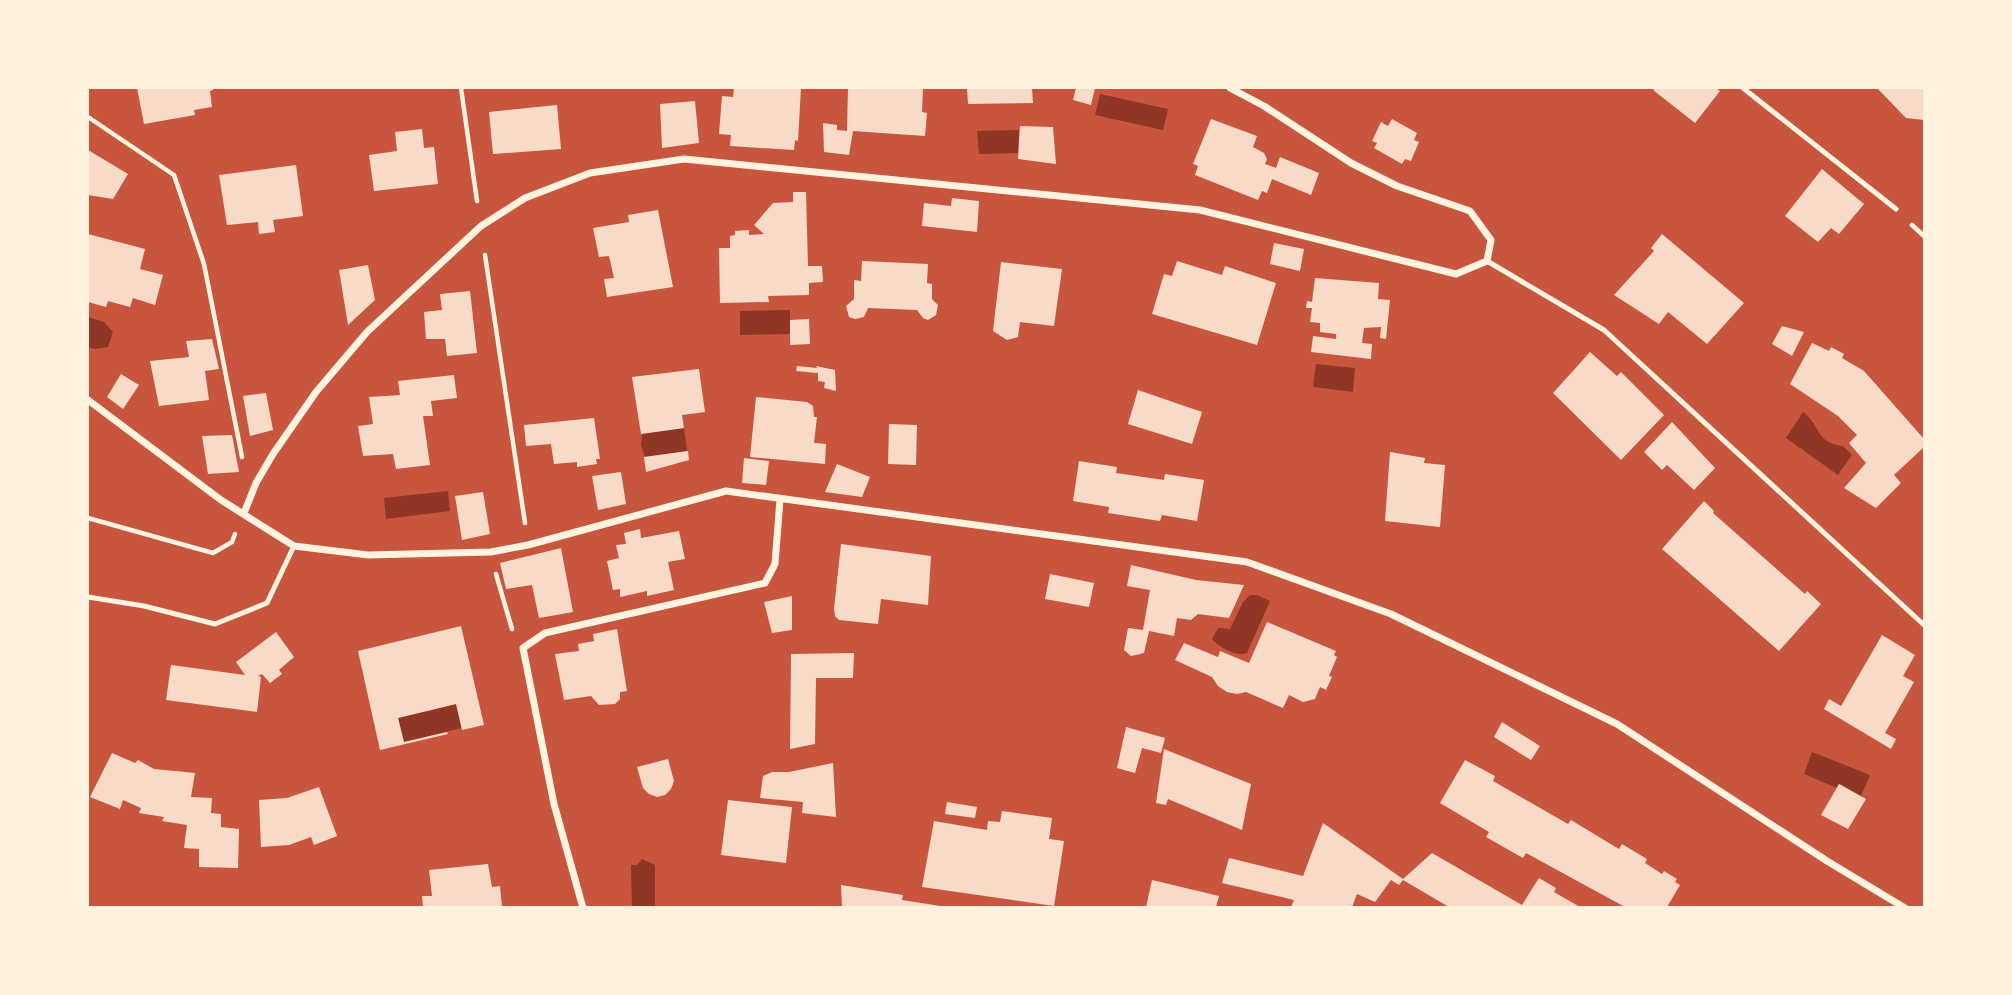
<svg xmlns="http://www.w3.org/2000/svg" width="2012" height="995" font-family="Figtree,sans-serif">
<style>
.water{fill:#8f3625}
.building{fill:#f7dbc8}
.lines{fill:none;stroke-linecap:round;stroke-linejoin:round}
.path{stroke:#fff3e0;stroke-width:4.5}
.service{stroke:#fff3e0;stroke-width:5}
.minor{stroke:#fff3e0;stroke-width:7}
</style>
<rect width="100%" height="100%" fill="#c8553d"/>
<path class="water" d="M 1100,94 L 1168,109 L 1163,130 L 1095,115 Z
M 1019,130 L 1018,153 L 979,154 L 977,131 Z
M 790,310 L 790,334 L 740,335 L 740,311 Z
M 88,317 L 104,322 L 113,332 L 108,347 L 95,349 L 88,347 Z
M 1316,364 L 1355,368 L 1353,392 L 1313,387 Z
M 1803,412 C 1821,425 1815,443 1843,446 L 1852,455 L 1838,475 L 1786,438 Z
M 684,428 L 687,451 L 645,457 L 641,445 L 642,434 Z
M 448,491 L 450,511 L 386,519 L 384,498 Z
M 1250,595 L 1257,595 L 1270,601 L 1247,653 C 1236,657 1220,648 1212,639 L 1218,628 L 1230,629 L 1243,602 Z
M 456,704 L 462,728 L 404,742 L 398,718 Z
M 1812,752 L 1870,775 L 1861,796 L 1840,784 L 1837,788 L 1804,774 Z
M 642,859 L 655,865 L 655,907 L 632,907 L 631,865 L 637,865 Z"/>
<path class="building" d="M 137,88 L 212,88 L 213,90 L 210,91 L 212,107 L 194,110 L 195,115 L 144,124 Z
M 734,88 L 801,88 L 798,141 L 795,140 L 794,150 L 730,146 L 731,135 L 719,134 L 722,96 L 733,97 Z
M 848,88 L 923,88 L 922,112 L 927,113 L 925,136 L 853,131 L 849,155 L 824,152 L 823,123 L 837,125 L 837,130 L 847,131 Z
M 967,88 L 1032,88 L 1033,103 L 968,104 Z
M 1076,88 L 1095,88 L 1091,105 L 1073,100 Z
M 1656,88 L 1716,88 L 1720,91 L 1695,123 L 1653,90 Z
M 1877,88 L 1924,88 L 1924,120 L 1906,118 Z
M 695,101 L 699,143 L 662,148 L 660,104 Z
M 557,105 L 561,149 L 493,154 L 489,112 Z
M 1211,119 L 1257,136 L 1253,147 L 1264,153 L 1267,159 L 1265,164 L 1276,168 L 1280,157 L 1319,173 L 1311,195 L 1272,179 L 1267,193 L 1262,191 L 1258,200 L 1195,175 L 1198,166 L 1193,164 Z
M 1392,119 L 1417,133 L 1414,140 L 1419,142 L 1411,161 L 1405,159 L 1402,164 L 1374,148 L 1377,143 L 1372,141 L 1381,122 L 1388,126 Z
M 1020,126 L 1053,127 L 1056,164 L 1018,159 Z
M 422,129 L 424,148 L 434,147 L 438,184 L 374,191 L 369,155 L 397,151 L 395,132 Z
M 88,150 L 128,174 L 113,199 L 88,195 Z
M 296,165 L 303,216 L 273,220 L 275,232 L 259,234 L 258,222 L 227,225 L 219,175 Z
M 1822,169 L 1864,204 L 1839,234 L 1831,228 L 1818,242 L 1785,216 Z
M 793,192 L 806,192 L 808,266 L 822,266 L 823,282 L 809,283 L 809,295 L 768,296 L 769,302 L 720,303 L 719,248 L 730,248 L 730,236 L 735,235 L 735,231 L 749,230 L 749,235 L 764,234 L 754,225 L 773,203 L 793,202 Z
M 952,198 L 979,201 L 977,232 L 922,226 L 924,203 L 951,206 Z
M 658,210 L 673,287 L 607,297 L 604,279 L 614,278 L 609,256 L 599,257 L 593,228 L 629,222 L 628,215 Z
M 88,234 L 145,249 L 140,269 L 163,275 L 155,305 L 133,298 L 130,307 L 108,301 L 106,307 L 88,302 Z
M 1662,234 L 1744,303 L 1707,344 L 1668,312 L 1659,324 L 1614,295 L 1654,251 L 1651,248 Z
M 1274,243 L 1304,249 L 1300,271 L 1270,264 Z
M 862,261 L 928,264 L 927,283 L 932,284 L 932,299 L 938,305 L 936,315 L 928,320 L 923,318 L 917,310 L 868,308 L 864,317 L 855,319 L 849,317 L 846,306 L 854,299 L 854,280 L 861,281 Z
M 1177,261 L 1222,275 L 1225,266 L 1276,283 L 1257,345 L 1152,314 L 1164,274 L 1172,276 Z
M 1001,262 L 1062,269 L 1054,326 L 1020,322 L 1018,337 L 1007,340 L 993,331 Z
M 368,265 L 375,300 L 348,325 L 339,270 Z
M 1315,278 L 1379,283 L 1378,299 L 1390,300 L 1386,339 L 1380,338 L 1381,327 L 1364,328 L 1362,343 L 1372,344 L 1371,359 L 1311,352 L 1313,336 L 1336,339 L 1336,334 L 1320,332 L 1320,323 L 1310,322 L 1312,308 L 1306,308 L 1307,301 L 1312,302 Z
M 470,291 L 477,353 L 447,356 L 445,339 L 426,339 L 424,312 L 442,310 L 440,294 Z
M 809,319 L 810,344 L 790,345 L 790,320 Z
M 1782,326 L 1804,332 L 1792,356 L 1772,344 Z
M 212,339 L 219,369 L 205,371 L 209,400 L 159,406 L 150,361 L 189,357 L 186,341 Z
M 1812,343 L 1829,351 L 1831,347 L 1844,354 L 1842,358 L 1864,371 L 1924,439 L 1924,447 L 1894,475 L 1901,483 L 1876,508 L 1844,488 L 1866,463 L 1849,443 L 1857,435 L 1838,416 L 1790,384 Z
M 1590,352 L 1617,376 L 1621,372 L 1664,415 L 1621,460 L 1553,393 Z
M 797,366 L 817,368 L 816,366 L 835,370 L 836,391 L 824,388 L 825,382 L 818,381 L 818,373 L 796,371 Z
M 699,369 L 705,412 L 682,415 L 684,428 L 641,434 L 632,377 Z
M 121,374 L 139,385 L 123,409 L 107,397 Z
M 454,375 L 457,398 L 431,401 L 433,416 L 423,416 L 430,465 L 396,469 L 393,454 L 363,456 L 358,426 L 373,424 L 369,397 L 400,395 L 398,381 Z
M 1138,390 L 1202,412 L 1192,444 L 1128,424 Z
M 266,393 L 273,430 L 250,436 L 243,396 Z
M 756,397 L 807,402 L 813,406 L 814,417 L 817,417 L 814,443 L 826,444 L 825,464 L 750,457 Z
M 594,418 L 600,459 L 596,459 L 597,464 L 577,467 L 577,462 L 554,464 L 551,444 L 526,446 L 524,425 Z
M 1672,422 L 1715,468 L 1694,490 L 1667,465 L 1662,470 L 1644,452 Z
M 889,424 L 917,425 L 916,465 L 888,464 Z
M 232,435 L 239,472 L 208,474 L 202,436 Z
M 688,451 L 689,460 L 646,472 L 644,457 Z
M 1390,452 L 1425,458 L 1424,463 L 1445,465 L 1440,527 L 1385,521 Z
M 744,458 L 769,461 L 766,485 L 742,483 Z
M 1079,461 L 1117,467 L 1116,473 L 1164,480 L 1165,474 L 1204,480 L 1197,521 L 1162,515 L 1160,521 L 1108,513 L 1109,507 L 1073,501 Z
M 837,464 L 870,477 L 862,497 L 825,492 Z
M 621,472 L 626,504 L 598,510 L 592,476 Z
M 483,492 L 490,534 L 462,540 L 455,496 Z
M 1704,501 L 1714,511 L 1713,513 L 1805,594 L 1807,591 L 1821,604 L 1779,651 L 1662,549 Z
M 640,529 L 641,538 L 679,531 L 685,559 L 668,562 L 674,590 L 647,596 L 647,591 L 620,597 L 620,589 L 613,590 L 607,561 L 619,558 L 616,545 L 626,544 L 624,533 Z
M 841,544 L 931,556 L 928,605 L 881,599 L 878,624 L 839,620 L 835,616 L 834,609 Z
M 561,548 L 573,612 L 539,618 L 532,585 L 506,589 L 500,563 Z
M 1131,565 L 1196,580 L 1244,585 L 1229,618 L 1198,614 L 1191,620 L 1177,618 L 1174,636 L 1149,631 L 1144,653 L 1131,656 L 1124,650 L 1128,628 L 1143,630 L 1150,590 L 1127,586 Z
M 1050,574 L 1094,583 L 1089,607 L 1045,599 Z
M 792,596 L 792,630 L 772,633 L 764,602 Z
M 1267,622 L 1336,651 L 1334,655 L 1337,657 L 1329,676 L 1332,677 L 1326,690 L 1320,687 L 1315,699 L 1303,702 L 1289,695 L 1283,708 L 1246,692 L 1237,694 L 1227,692 L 1218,686 L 1212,677 L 1175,660 L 1184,643 L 1218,657 L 1220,651 L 1249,663 Z
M 461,626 L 484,725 L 462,730 L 456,704 L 398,718 L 404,742 L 447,732 L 448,734 L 380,750 L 358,651 Z
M 617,629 L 627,691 L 620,692 L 620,699 L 615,704 L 599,705 L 591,696 L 564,700 L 555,654 L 579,651 L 578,644 L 594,641 L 593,634 Z
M 276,632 L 294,657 L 279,670 L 282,674 L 270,683 L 262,674 L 258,676 L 261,677 L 257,712 L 166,700 L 171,665 L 245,675 L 236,662 Z
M 1882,635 L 1915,655 L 1903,676 L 1914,682 L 1885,733 L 1896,739 L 1891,749 L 1824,709 L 1829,699 L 1841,706 Z
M 854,653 L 853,678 L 816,678 L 815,744 L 790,749 L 791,654 Z
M 1502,722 L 1540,746 L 1531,760 L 1494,737 Z
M 1126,727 L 1165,738 L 1161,753 L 1142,748 L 1135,773 L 1117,768 Z
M 1164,749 L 1251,784 L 1242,830 L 1168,799 L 1166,805 L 1156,803 Z
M 112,753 L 135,763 L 138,760 L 154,769 L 195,773 L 191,797 L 212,798 L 211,813 L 221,814 L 221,827 L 239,829 L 238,868 L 199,867 L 199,849 L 184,848 L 187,825 L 162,821 L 164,817 L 139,813 L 141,808 L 123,800 L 120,809 L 90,797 Z
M 668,759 L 674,781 L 671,789 L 665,795 L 657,797 L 649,794 L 643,788 L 637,767 Z
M 1465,760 L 1495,776 L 1493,781 L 1568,824 L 1571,820 L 1619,849 L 1622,844 L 1647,859 L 1645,863 L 1662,874 L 1664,871 L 1677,879 L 1675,882 L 1680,885 L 1667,907 L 1625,907 L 1526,853 L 1523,858 L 1486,837 L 1489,832 L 1440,803 Z
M 833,763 L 836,817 L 802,813 L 803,802 L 760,798 L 763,776 L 772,772 L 789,772 Z
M 1839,784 L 1866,799 L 1848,829 L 1821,815 Z
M 319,787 L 337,836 L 314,845 L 311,837 L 289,845 L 261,847 L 259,800 L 287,798 Z
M 728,800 L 792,807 L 786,863 L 721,855 Z
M 947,802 L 977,807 L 975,818 L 945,814 Z
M 1002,811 L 1052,818 L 1049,839 L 1064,841 L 1054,906 L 922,887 L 934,821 L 987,830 L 988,821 L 1000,822 Z
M 1323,823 L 1403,879 L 1432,853 L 1522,905 L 1539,878 L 1556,888 L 1554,892 L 1580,907 L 1449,907 L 1403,880 L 1399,885 L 1391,880 L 1375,902 L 1357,894 L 1352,907 L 1291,907 L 1294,900 L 1222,883 L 1229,858 L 1303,876 Z
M 488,864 L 492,887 L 500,886 L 502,907 L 423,907 L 422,896 L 432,896 L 429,870 Z
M 1152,880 L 1219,896 L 1216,907 L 1146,907 Z
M 841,885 L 903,895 L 902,900 L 947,907 L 842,907 Z"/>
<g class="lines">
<path class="path" d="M 461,88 L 477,201
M 88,117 L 174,175 L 204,264 L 242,457
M 1912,225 L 1924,236
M 485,255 L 525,523
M 88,518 L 213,553 L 232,542 L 235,534
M 496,574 L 512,629"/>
<path class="service" d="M 1743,88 L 1896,209
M 1487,261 L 1604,330 L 1924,625
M 88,597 L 144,606 L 215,624 L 267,603 L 294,546"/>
<path class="minor" d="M 88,400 L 221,500 L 294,546 L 368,555 L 491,552 L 528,545 L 726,491 L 1247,562 L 1391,614 L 1617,724 L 1827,861 L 1905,908
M 244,513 L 256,483 L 273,454 L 316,392 L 367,332 L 481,226 L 525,198 L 590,173 L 684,159 L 1200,210 L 1456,274 L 1487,261 L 1491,240 L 1470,211 L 1397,186 L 1351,163 L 1264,106 L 1230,88
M 583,908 L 554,804 L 523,648 L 545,633 L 765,583 L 775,564 L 780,499"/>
</g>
<rect width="2012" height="995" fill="none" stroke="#fff3e0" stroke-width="178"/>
</svg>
